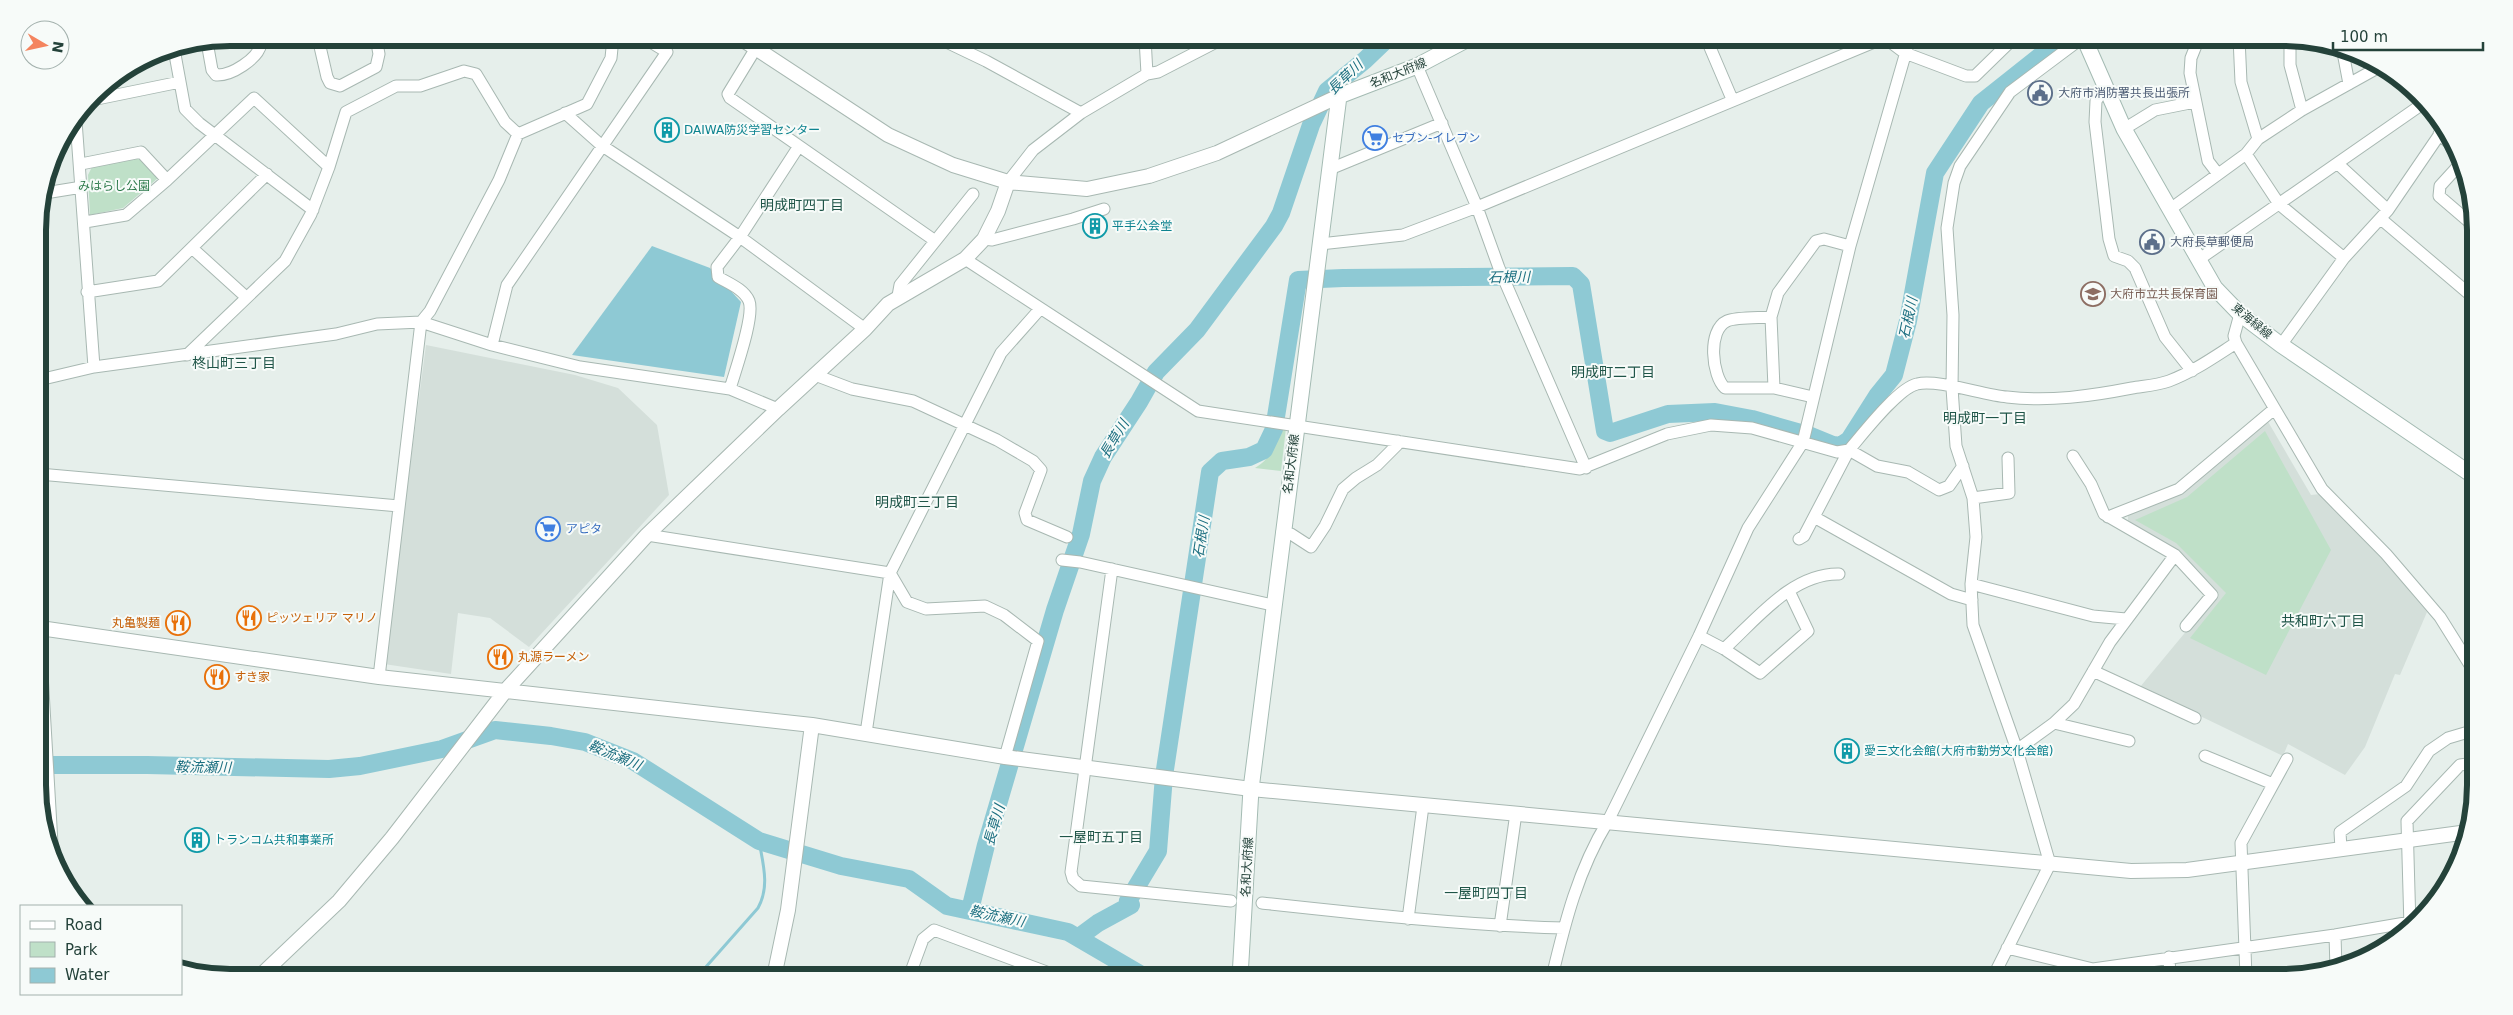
<svg xmlns="http://www.w3.org/2000/svg" width="2513" height="1015" font-family="'DejaVu Sans','Noto Sans JP',sans-serif">
<style>
.built{fill:#d4dfda}
.green{fill:#bfe0c8}
.water{fill:#8ec9d4}
.lines{fill:none;stroke-linecap:round;stroke-linejoin:round}
.stream{stroke:#8ec9d4;stroke-width:3}
.river{stroke:#8ec9d4;stroke-width:18}
.minor-casing{stroke:#a8b8b2;stroke-width:13}
.tertiary-casing{stroke:#a8b8b2;stroke-width:16}
.secondary-casing{stroke:#a4bbb3;stroke-width:17}
.minor{stroke:#fff;stroke-width:11}
.tertiary{stroke:#fff;stroke-width:14}
.secondary{stroke:#fff;stroke-width:15}
.labels{text-anchor:middle;dominant-baseline:central;stroke-width:4;stroke-linejoin:round;paint-order:stroke}
.street-label{font-size:12px;fill:#24423a;stroke:#f7fbf9}
.service-label{font-size:12px;fill:#4e5e75;stroke:#f7fbf9;text-anchor:start}
.culture-label{font-size:12px;fill:#0d838f;stroke:#f7fbf9;text-anchor:start}
.shop-label{font-size:12px;fill:#366cbe;stroke:#f7fbf9;text-anchor:start}
.park-label{font-size:12px;fill:#2d7a4b;stroke:#f7fbf9}
.education-label{font-size:12px;fill:#785e54;stroke:#f7fbf9;text-anchor:start}
.food-label{font-size:12px;fill:#c56008;stroke:#f7fbf9;text-anchor:start}
.water-label{font-size:14px;font-style:italic;fill:#1c6f80;stroke:#f7fbf9}
.neighbourhood-label{font-size:14px;fill:#1f5548;stroke:#f7fbf9}
.rim{fill:none;stroke:#24423a;stroke-width:6}
</style>
<rect width="100%" height="100%" fill="#e6efeb"/>
<path class="built" d="M 426,345 L 575,375 L 618,388 L 657,425 L 669,495 L 529,647 L 490,618 L 458,613 L 451,674 L 384,664 Z
M 2267,420 L 2311,495 L 2320,494 L 2380,556 L 2427,612 L 2400,675 L 2395,674 L 2365,747 L 2345,775 L 2288,744 L 2283,756 L 2140,687 L 2217,594 L 2174,548 L 2128,522 L 2128,515 L 2182,491 Z"/>
<path class="green" d="M 136,155 L 158,178 L 123,208 L 90,215 L 88,175 L 92,167 Z
M 1278,427 L 1286,428 L 1281,471 L 1255,468 C 1271,459 1275,445 1278,427 Z
M 2265,431 L 2331,550 L 2266,675 L 2190,638 L 2226,593 L 2176,543 L 2135,520 L 2187,497 Z"/>
<path class="water" d="M 652,246 L 710,268 L 741,302 L 724,377 L 572,355 Z"/>
<g class="lines">
<path class="stream" d="M 697,977 L 758,908 C 770,886 763,864 759,841"/>
<path class="river" d="M 41,765 L 147,765 L 329,769 L 360,766 L 442,749 L 495,730 L 551,736 L 585,742 L 633,761 L 759,841 L 841,866 L 909,879 L 947,906 L 1068,932 L 1145,977
M 970,910 L 986,845 L 1055,610 L 1081,534 L 1092,481 L 1103,457 L 1139,402 L 1156,372 L 1197,330 L 1274,226 L 1281,213 L 1311,125 L 1327,91 L 1365,60 L 1388,38
M 1079,937 L 1098,923 L 1131,905 L 1128,901 L 1158,851 L 1164,776 L 1210,472 L 1222,461 L 1249,457 L 1264,450 L 1274,429 L 1298,280 L 1343,278 L 1573,276 L 1581,284 L 1605,431 L 1610,433 L 1668,414 L 1715,412 L 1752,419 L 1811,436 L 1833,445 L 1840,446 L 1849,440 L 1877,396 L 1894,375 L 1908,321 L 1935,173 L 1981,103 L 2063,38"/>
<defs>
<path id="minor" d="M 318,38 L 327,77 L 330,83 L 340,86 L 376,67 L 379,54 L 376,38
M 938,38 L 986,61 L 1081,113
M 1145,38 L 1147,74
M 1706,38 L 1732,99
M 1885,38 L 1905,53 L 1966,76 L 1975,76 L 2014,38
M 2199,38 L 2191,58 L 2190,73 L 2208,161 L 2218,174
M 2239,38 L 2241,82 L 2258,139
M 2290,39 L 2290,65 L 2302,110
M 207,42 L 212,70 L 216,75 C 231,76 258,59 261,44 L 259,38
M 2342,47 L 2349,84
M 756,48 L 728,94 L 730,98 L 934,240
M 174,49 L 185,109 L 199,123 L 313,210
M 1417,66 L 1477,207 L 1499,268 L 1586,468
M 2108,92 L 2100,95 L 2096,101 L 2095,122 L 2109,239 L 2114,256 L 2128,261 L 2135,268 L 2165,337 L 2192,371
M 92,100 L 180,82
M 565,113 L 601,145 L 740,237 L 865,329
M 76,121 L 94,367
M 2124,129 L 2155,110 L 2195,102
M 2439,134 L 2457,150
M 2246,154 L 2279,204 L 2344,258
M 2461,163 L 2440,186 L 2439,196 L 2474,226
M 81,164 L 141,152 L 167,180
M 2338,164 L 2388,210
M 1330,169 L 1442,123
M 1008,182 L 1033,150 L 1081,113 L 1147,74 L 1158,72 L 1224,38
M 45,193 L 82,187
M 2169,210 L 2246,154 L 2258,139 L 2302,110 L 2381,66
M 2381,219 L 2474,298
M 85,222 L 126,215 L 167,180 L 254,98 L 329,167
M 984,239 L 992,240 L 1073,219 L 1104,209
M 1320,244 L 1403,235 L 1477,207 L 1884,38
M 192,248 L 246,297
M 965,259 L 1198,411 L 1580,469 L 1667,434 L 1711,425 L 1752,428 L 1837,452 L 1849,450 C 1862,435 1898,388 1917,384 C 1938,379 1983,395 2007,397 C 2049,402 2091,396 2132,388 C 2144,386 2158,385 2169,381 C 2193,372 2214,357 2236,343
M 2198,260 L 2421,105 L 2421,97
M 87,292 L 158,281 L 267,174
M 898,296 L 900,285 L 973,194
M 2240,314 L 2234,336 L 2236,343 L 2322,489 L 2386,554 L 2440,617 L 2475,673
M 1771,317 C 1760,318 1736,317 1727,321 C 1707,330 1712,376 1725,388 L 1774,388 L 1813,397
M 492,345 L 507,285 L 667,52 L 644,38
M 2281,345 L 2344,258 L 2388,210 L 2444,128
M 187,355 L 285,261 L 311,214 L 329,167 L 346,112 L 396,86 L 420,86 L 464,71 L 476,74 L 505,122 L 518,134
M 815,375 L 852,389 L 913,401 L 997,440 L 1033,461 L 1041,470 L 1025,513 L 1027,520 L 1067,537
M 39,380 L 94,367 L 336,334 L 377,324 L 421,322 L 492,345 L 580,367 L 730,389 L 778,409
M 1774,388 L 1771,317 L 1778,293 L 1816,241 L 1824,239 L 1850,246
M 730,389 C 735,371 755,316 749,301 C 744,289 728,283 718,277 L 717,267 L 740,237 L 799,146
M 2073,456 L 2091,484 L 2104,514 L 2175,555 L 2212,595 L 2186,626
M 39,474 L 399,506
M 1973,498 L 2009,493 L 2008,458
M 1814,517 L 1951,594 L 1972,600
M 2108,517 L 2179,489 L 2273,410
M 1282,532 L 1291,534 L 1311,547 L 1325,526 L 1343,489 L 1356,478 L 1377,465 L 1397,445 L 1398,441
M 647,535 L 890,573
M 1799,539 L 1804,536 L 1849,450 L 1877,466 L 1908,472 L 1939,490 L 1949,486 L 1963,466
M 1062,560 L 1080,562 L 1272,605
M 1112,569 L 1071,872 L 1073,879 L 1081,886 L 1231,901
M 890,573 L 907,602 L 926,609 L 985,606 L 1004,615 L 1038,641 L 1005,757
M 1971,584 L 2093,616 L 2126,619
M 1699,636 L 1724,649 L 1760,673 L 1808,631 L 1789,591
M 1724,649 C 1756,620 1792,573 1839,574
M 2093,671 L 2195,718
M 379,677 L 421,322 L 430,311 L 499,180 L 518,134 L 587,104 L 611,58 L 613,38
M 2054,723 L 2129,741
M 866,733 L 890,573 L 1001,353 L 1040,309
M 2017,750 L 2054,723 L 2074,704 L 2110,642 L 2175,555
M 2205,756 L 2273,784
M 2341,849 L 2340,832 L 2406,786 L 2429,751 L 2448,738 L 2475,730
M 1262,903 C 1363,914 1463,925 1564,928
M 1408,919 L 1423,806
M 1500,926 L 1516,813
M 2410,927 L 2407,821 L 2460,765 L 2475,763
M 2335,935 L 2336,969
M 2007,948 L 2093,969 L 2335,935 L 2417,921
M 2169,957 L 2170,977
M 909,977 L 923,939 L 934,930 L 1060,977
M 1552,977 C 1565,922 1578,870 1608,821 L 1699,636 L 1748,528 L 1803,442 L 1850,246 L 1910,38
M 1993,977 L 2050,864 L 2017,750 L 1973,625 L 1971,584 L 1976,537 L 1973,498 L 1956,446 L 1952,388 L 1953,315 L 1947,228 L 1954,183 L 1960,166 L 2010,92 L 2082,38
M 2246,977 L 2241,843 L 2287,759"/>
<path id="tertiary" d="M 740,38 L 888,135 L 953,165 L 1008,182 L 1087,189 L 1149,176 L 1217,153 L 1339,96
M 40,628 L 379,677 L 812,725 L 1005,757 L 1251,789 L 2131,871 L 2187,870 L 2468,832
M 40,665 L 51,852
M 259,977 L 339,901 L 392,838 L 506,690 L 647,535 L 778,409 L 865,329 L 888,304 L 965,259 L 984,239 L 998,211 L 1008,182
M 774,977 L 788,910 L 812,725"/>
<path id="secondary" d="M 2084,38 L 2124,129 L 2215,288 L 2240,314 L 2281,345 L 2475,477
M 1240,977 L 1251,789 L 1339,96 L 1417,66 L 1470,38"/>
</defs>
<use href="#minor" class="minor-casing"/>
<use href="#tertiary" class="tertiary-casing"/>
<use href="#secondary" class="secondary-casing"/>
<use href="#minor" class="minor"/>
<use href="#tertiary" class="tertiary"/>
<use href="#secondary" class="secondary"/>
</g>
<defs>
<symbol id="civic-ring" viewBox="-11 -11 22 22"><circle r="9.5" fill="#f7fbf9" stroke="#5c6f8a" stroke-width="1.5"/><path d="M-.6-6.5H3V-4.5H.6V-3L4-1V1h2V6H-6V1h2V-1L-.6-3ZM-1.2 2.5V6h2.4V2.5Z" fill="#5c6f8a"/></symbol>
<symbol id="building-ring" viewBox="-11 -11 22 22"><circle r="9.5" fill="#f7fbf9" stroke="#0f9aa8" stroke-width="1.5"/><path d="M-4-6H4V6H1V3H-1V6H-4ZM-2.5-4.3h1.7v1.8h-1.7ZM.8-4.3h1.7v1.8H.8ZM-2.5-1h1.7V.8h-1.7ZM.8-1h1.7V.8H.8Z" fill="#0f9aa8"/></symbol>
<symbol id="supermarket-ring" viewBox="-11 -11 22 22"><circle r="9.5" fill="#f7fbf9" stroke="#3f7fe0" stroke-width="1.5"/><path d="M-6-5.5h2.5l.6 2H6L4.5 2H-2.5L-4.4-4H-6ZM-1.5 3.2a1.3 1.3 0 1 0 .1 0ZM3 3.2a1.3 1.3 0 1 0 .1 0Z" fill="#3f7fe0"/></symbol>
<symbol id="school-ring" viewBox="-11 -11 22 22"><circle r="9.5" fill="#f7fbf9" stroke="#8d6e63" stroke-width="1.5"/><path d="M0-5L7-2L0 1L-7-2ZM-4 1L0 2.5L4 1V4Q0 6-4 4Z" fill="#8d6e63"/></symbol>
<symbol id="restaurant-ring" viewBox="-11 -11 22 22"><circle r="9.5" fill="#f7fbf9" stroke="#e8710a" stroke-width="1.5"/><path d="M-5-6h1v4h1v-4h1v4h1v-4h1v5L-1.5 .5V6h-2V.5L-5-1ZM5-6V6H3V1.5H1.5Q1.5-4 5-6Z" fill="#e8710a"/></symbol>
</defs>
<g fill-rule="evenodd">
<use href="#civic-ring" x="2026" y="79" width="28" height="28"/>
<use href="#building-ring" x="653" y="116" width="28" height="28"/>
<use href="#supermarket-ring" x="1361" y="124" width="28" height="28"/>
<use href="#building-ring" x="1081" y="212" width="28" height="28"/>
<use href="#civic-ring" x="2138" y="228" width="28" height="28"/>
<use href="#school-ring" x="2079" y="280" width="28" height="28"/>
<use href="#supermarket-ring" x="534" y="515" width="28" height="28"/>
<use href="#restaurant-ring" x="235" y="604" width="28" height="28"/>
<use href="#restaurant-ring" x="164" y="609" width="28" height="28"/>
<use href="#restaurant-ring" x="486" y="643" width="28" height="28"/>
<use href="#restaurant-ring" x="203" y="663" width="28" height="28"/>
<use href="#building-ring" x="1833" y="737" width="28" height="28"/>
<use href="#building-ring" x="183" y="826" width="28" height="28"/>
</g>
<g class="labels">
<g class="street-label">
<text transform="translate(1398 73) rotate(-22)">名和大府線</text>
<text transform="translate(2252 321) rotate(40)">東海緑線</text>
<text transform="translate(1291 464) rotate(-83)">名和大府線</text>
<text transform="translate(1247 867) rotate(-87)">名和大府線</text>
</g>
<g class="service-label">
<text x="2058" y="93">大府市消防署共長出張所</text>
<text x="2170" y="242">大府長草郵便局</text>
</g>
<g class="culture-label">
<text x="684" y="130">DAIWA防災学習センター</text>
<text x="1112" y="226">平手公会堂</text>
<text x="1864" y="751">愛三文化会館(大府市勤労文化会館)</text>
<text x="214" y="840">トランコム共和事業所</text>
</g>
<g class="shop-label">
<text x="1392" y="138">セブン-イレブン</text>
<text x="566" y="529">アピタ</text>
</g>
<g class="park-label">
<text x="114" y="186">みはらし公園</text>
</g>
<g class="education-label">
<text x="2110" y="294">大府市立共長保育園</text>
</g>
<g class="food-label">
<text x="266" y="618">ピッツェリア マリノ</text>
<text x="160" y="623" text-anchor="end">丸亀製麺</text>
<text x="518" y="657">丸源ラーメン</text>
<text x="234" y="677">すき家</text>
</g>
<g class="water-label">
<text transform="translate(1345 77) rotate(-44)">長草川</text>
<text transform="translate(1509 277) rotate(-1)">石根川</text>
<text transform="translate(1908 318) rotate(-78)">石根川</text>
<text transform="translate(1114 439) rotate(-59)">長草川</text>
<text transform="translate(1201 537) rotate(-81)">石根川</text>
<text transform="translate(615 755) rotate(23)">鞍流瀬川</text>
<text transform="translate(203 767) rotate(1)">鞍流瀬川</text>
<text transform="translate(994 825) rotate(-74)">長草川</text>
<text transform="translate(997 916) rotate(12)">鞍流瀬川</text>
</g>
<g class="neighbourhood-label">
<text x="802" y="205">明成町四丁目</text>
<text x="234" y="363">柊山町三丁目</text>
<text x="1613" y="372">明成町二丁目</text>
<text x="1985" y="418">明成町一丁目</text>
<text x="917" y="502">明成町三丁目</text>
<text x="2323" y="621">共和町六丁目</text>
<text x="1101" y="837">一屋町五丁目</text>
<text x="1486" y="893">一屋町四丁目</text>
</g>
</g>
<path d="M0 0H2513V1015H0ZM230 46H2283A184 184 0 0 1 2467 230V785A184 184 0 0 1 2283 969H230A184 184 0 0 1 46 785V230A184 184 0 0 1 230 46Z" fill="#f7fbf9" fill-rule="evenodd"/>
<path class="rim" d="M230 46H2283A184 184 0 0 1 2467 230V785A184 184 0 0 1 2283 969H230A184 184 0 0 1 46 785V230A184 184 0 0 1 230 46Z"/>
<rect x="20" y="905" width="162" height="90" fill="#f7fbf9" stroke="#a3b1ad"/>
<rect x="30" y="921" width="25" height="8" fill="#ffffff" stroke="#a3b1ad"/>
<text x="65" y="930" font-size="15" fill="#24423a">Road</text>
<rect x="30" y="942" width="25" height="15" fill="#bfe0c8" stroke="#a3b1ad"/>
<text x="65" y="955" font-size="15" fill="#24423a">Park</text>
<rect x="30" y="968" width="25" height="15" fill="#8ec9d4" stroke="#a3b1ad"/>
<text x="65" y="980" font-size="15" fill="#24423a">Water</text>
<g transform="translate(45 45) rotate(99)"><circle r="24" fill="#f7fbf9" stroke="#a3b1ad"/>
<path d="M0-4L9 19L0 12L-9 19Z" fill="#f4845f"/>
<text y="-8" font-size="14" font-weight="bold" text-anchor="middle" fill="#24423a">N</text>
</g>
<path d="M2333 42v8h150v-8" fill="none" stroke="#24423a" stroke-width="2.5"/>
<text x="2340" y="42" font-size="15" fill="#24423a" stroke="#f7fbf9" stroke-width="4" paint-order="stroke">100 m</text>
</svg>
